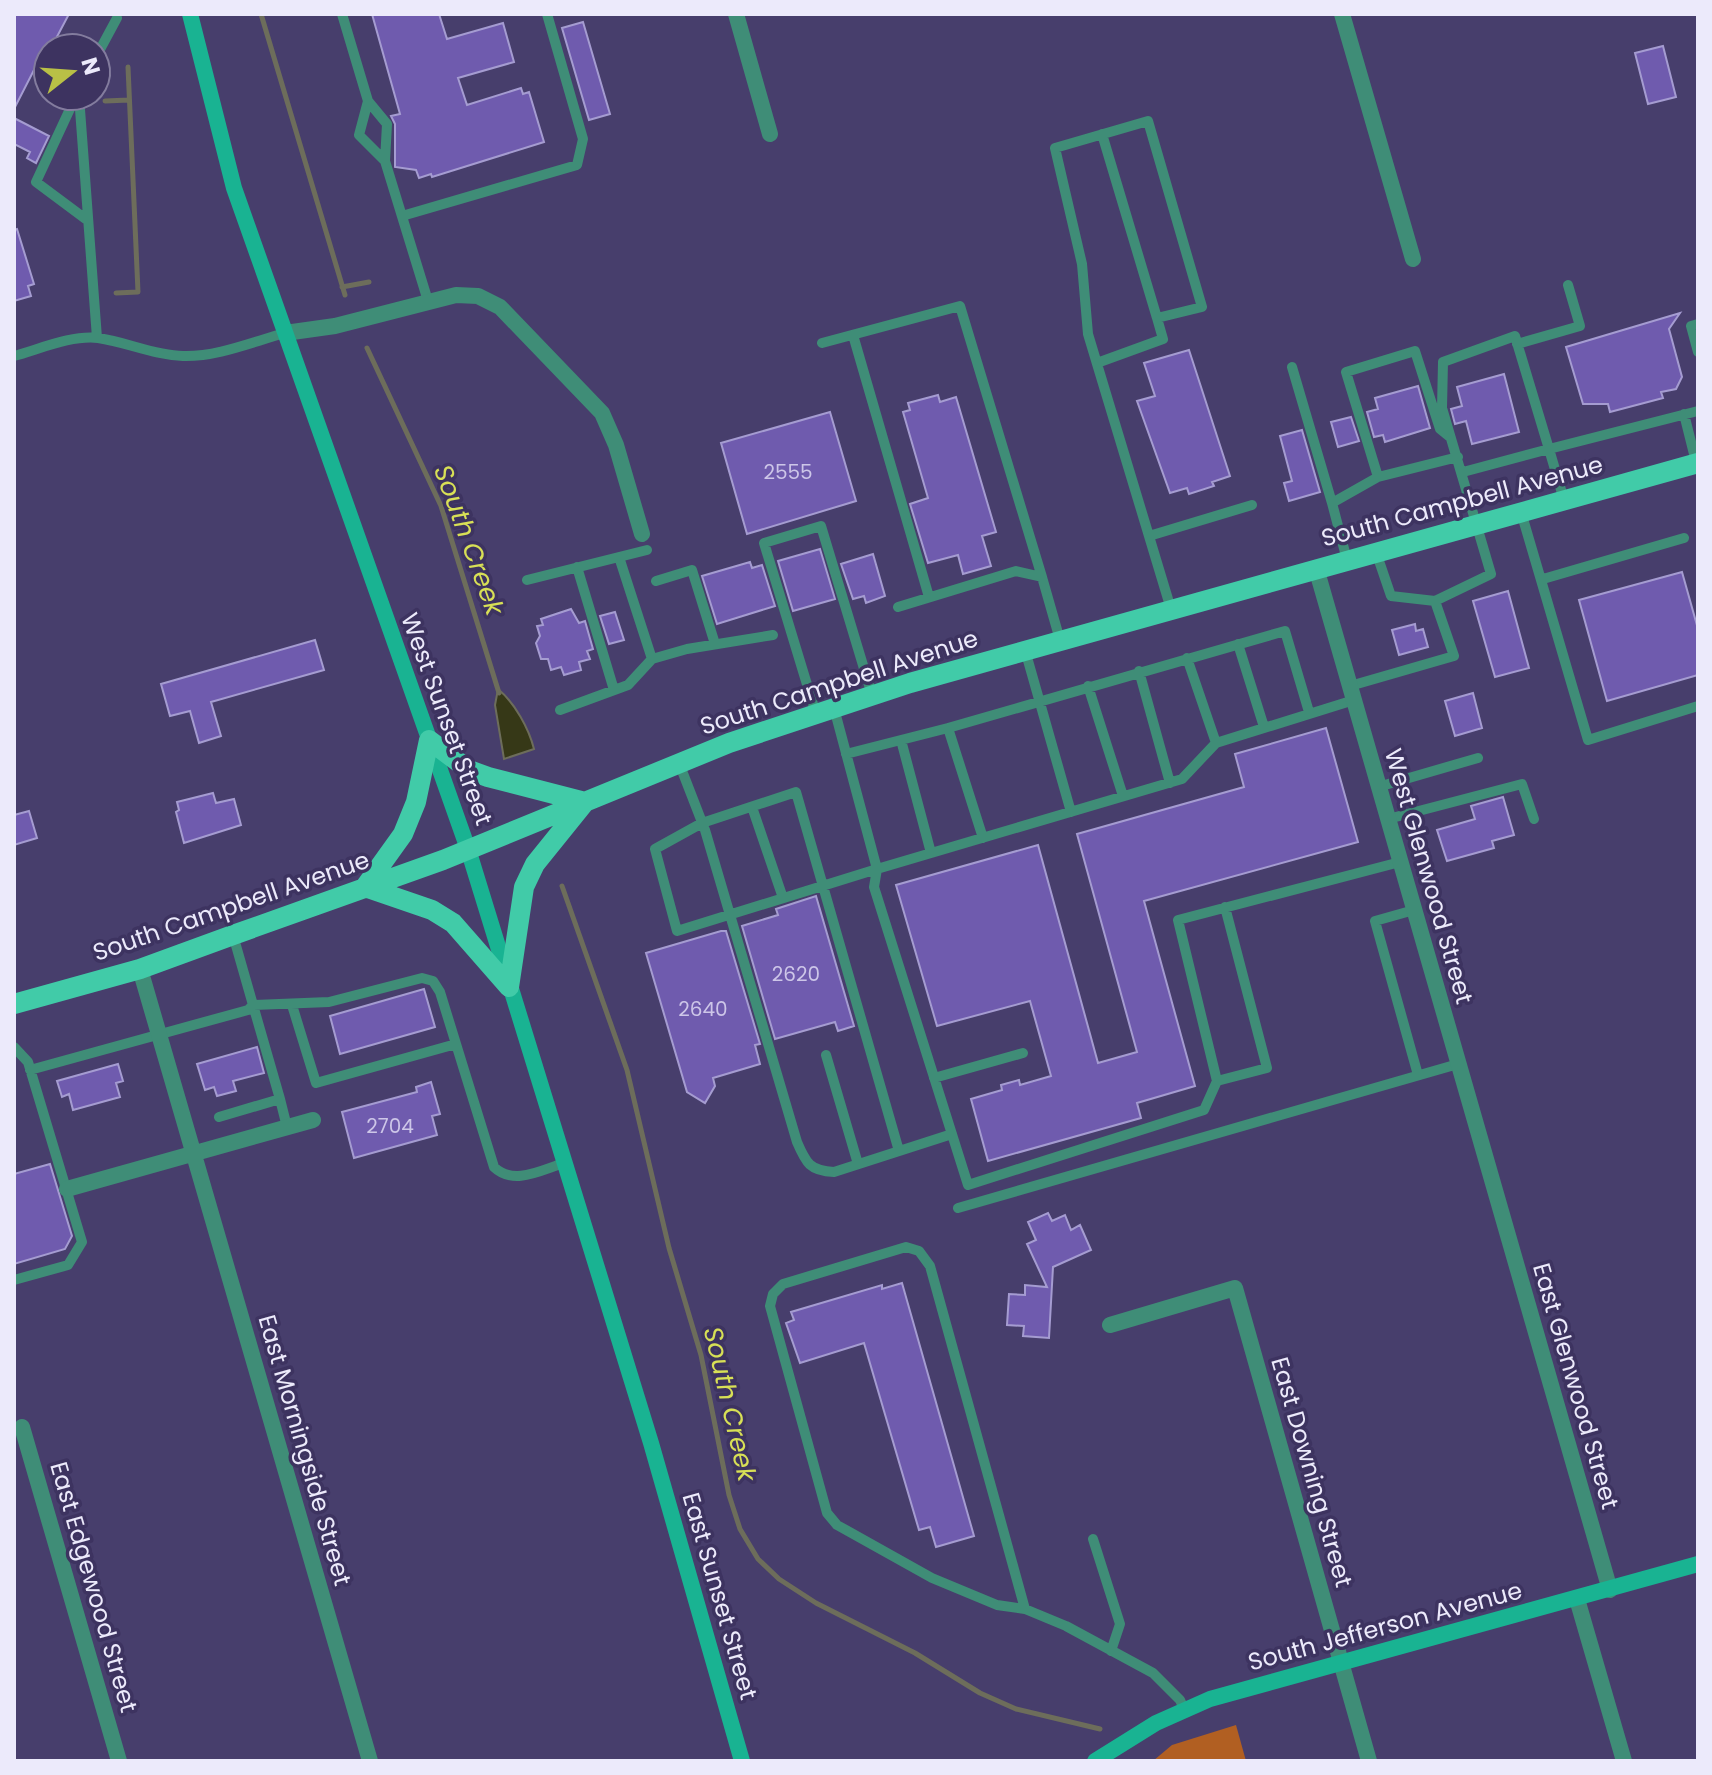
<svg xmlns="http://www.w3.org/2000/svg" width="1712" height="1775" font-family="Poppins,sans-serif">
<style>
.forest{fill:#b15f22}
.water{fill:#363817;stroke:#6d6d5b;stroke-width:2}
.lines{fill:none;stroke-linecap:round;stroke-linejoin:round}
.stream{stroke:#6d6d5b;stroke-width:5}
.building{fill:#6f5bae;stroke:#a59cd1;stroke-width:2}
.lane{stroke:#3f8d77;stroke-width:10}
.street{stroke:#3f8d77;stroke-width:16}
.secondary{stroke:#19b392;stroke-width:16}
.primary{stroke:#41cba8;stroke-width:20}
.labels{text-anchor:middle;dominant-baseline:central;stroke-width:7;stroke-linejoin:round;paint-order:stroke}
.number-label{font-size:20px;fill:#cdc6e8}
.street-label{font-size:24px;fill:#eceafb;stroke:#3d3360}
.water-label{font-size:26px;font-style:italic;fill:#d8e056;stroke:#3d3360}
</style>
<rect width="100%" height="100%" fill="#473e6c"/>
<path class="forest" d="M 1236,1725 L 1246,1761 L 1153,1761 L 1172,1745 Z"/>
<path class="water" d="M 498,689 C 515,703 529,729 534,749 L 504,759 L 495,705 Z"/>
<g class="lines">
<path class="stream" d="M 261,14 L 345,295
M 105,101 L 129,100
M 342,287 L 369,282
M 116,293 L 138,292 L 128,67
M 367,348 L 441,506 L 499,693
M 562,886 L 627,1070 L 669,1248 L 701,1355 L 729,1495 L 740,1529 L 758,1559 L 779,1579 L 816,1603 L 915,1653 L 980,1693 L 1016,1709 L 1100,1729"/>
</g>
<path class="building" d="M 14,14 L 69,14 L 51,48 L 48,48 L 40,70 L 35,68 L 14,109 Z
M 372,14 L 439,14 L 447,39 L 503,23 L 514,62 L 458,78 L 467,105 L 521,88 L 523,94 L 529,92 L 544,142 L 432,177 L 431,174 L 419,178 L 416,170 L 395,167 L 395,124 L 391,116 L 400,114 Z
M 583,22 L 610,114 L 589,120 L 562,28 Z
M 1663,46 L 1676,97 L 1648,104 L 1635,53 Z
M 14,118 L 49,136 L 36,163 L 27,158 L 30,152 L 14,144 Z
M 17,229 L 34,284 L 28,286 L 31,296 L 14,301 L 14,230 Z
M 1680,313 L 1669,329 L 1682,377 L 1676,389 L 1661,392 L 1663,398 L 1610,412 L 1608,404 L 1583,404 L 1566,347 Z
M 1189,350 L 1230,476 L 1212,482 L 1214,486 L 1189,494 L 1187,488 L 1170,493 L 1137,401 L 1155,396 L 1144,363 Z
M 1504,374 L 1519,432 L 1472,444 L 1466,421 L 1455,424 L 1451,409 L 1462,406 L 1457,387 Z
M 1418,386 L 1430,428 L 1385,442 L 1383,435 L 1374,437 L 1367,412 L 1378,409 L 1375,398 Z
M 938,395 L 940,402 L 956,397 L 996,532 L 982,536 L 991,566 L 963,574 L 958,555 L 928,563 L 910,504 L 928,498 L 903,412 L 910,410 L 908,403 Z
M 830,412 L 856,501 L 747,534 L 721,443 Z
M 1351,417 L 1359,441 L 1338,447 L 1331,422 Z
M 1302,430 L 1320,492 L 1289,501 L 1284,483 L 1292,481 L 1280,436 Z
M 820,549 L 835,599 L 793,611 L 778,561 Z
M 873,554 L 885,596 L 866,603 L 864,596 L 853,599 L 841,564 Z
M 750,562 L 752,568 L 762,565 L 775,606 L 717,624 L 702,576 Z
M 1682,572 L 1698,629 L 1698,675 L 1607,701 L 1579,600 Z
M 1508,591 L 1529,668 L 1495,677 L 1473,601 Z
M 571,609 L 579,623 L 585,621 L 593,649 L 587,651 L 590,659 L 579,662 L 581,670 L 564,675 L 561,667 L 551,670 L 548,659 L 541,659 L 536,643 L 540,636 L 537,626 L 543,625 L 541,619 Z
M 615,612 L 624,640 L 609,644 L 600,616 Z
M 1415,624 L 1416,631 L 1423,629 L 1428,647 L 1399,655 L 1392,630 Z
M 315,640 L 324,670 L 211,702 L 221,736 L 199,743 L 190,711 L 170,716 L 161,684 Z
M 1473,693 L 1482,728 L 1455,736 L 1445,701 Z
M 1326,728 L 1358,842 L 1144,901 L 1195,1086 L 1137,1103 L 1141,1118 L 988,1161 L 971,1099 L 1002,1090 L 1001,1085 L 1019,1080 L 1020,1085 L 1051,1076 L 1030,1001 L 937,1026 L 896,885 L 1038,845 L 1098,1063 L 1137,1052 L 1077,834 L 1244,787 L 1235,754 Z
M 213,793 L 216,803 L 234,799 L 241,825 L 184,843 L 176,812 L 179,810 L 177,802 Z
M 1503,797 L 1514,835 L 1492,841 L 1494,848 L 1447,861 L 1437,830 L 1475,819 L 1471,806 Z
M 29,811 L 37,838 L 14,845 L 14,815 Z
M 816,896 L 854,1026 L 838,1031 L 835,1022 L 775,1039 L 742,926 L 778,915 L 776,909 Z
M 721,931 L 726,931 L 760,1044 L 755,1045 L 760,1064 L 713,1078 L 715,1086 L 705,1103 L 687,1092 L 646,953 Z
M 424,989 L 435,1027 L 340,1054 L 330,1016 Z
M 257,1047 L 264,1073 L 233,1081 L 236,1091 L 217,1096 L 214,1087 L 205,1090 L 197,1064 Z
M 118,1064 L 123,1081 L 116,1083 L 120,1097 L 73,1110 L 69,1094 L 62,1097 L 57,1081 Z
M 431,1082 L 440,1114 L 432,1116 L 437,1135 L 354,1158 L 342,1112 L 417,1092 L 416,1087 Z
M 50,1164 L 72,1236 L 65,1249 L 14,1264 L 14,1174 Z
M 1048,1213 L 1052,1221 L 1065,1215 L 1071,1230 L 1080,1225 L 1091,1250 L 1053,1267 L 1049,1338 L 1023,1336 L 1024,1326 L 1007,1325 L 1009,1294 L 1025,1295 L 1025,1285 L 1047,1287 L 1027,1244 L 1036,1240 L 1028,1222 Z
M 902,1283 L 974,1536 L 936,1547 L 930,1527 L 919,1530 L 864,1343 L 800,1363 L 786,1323 L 794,1320 L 791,1312 L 882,1285 L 882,1289 Z"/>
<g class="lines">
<path class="lane" d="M 342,14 L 368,101 L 359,135 L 385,161 L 428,301
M 96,57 L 117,18
M 76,96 L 36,182 L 87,220
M 79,96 L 97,338
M 368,101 L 387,124 L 385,161
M 1102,134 L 1157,318 L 1202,307 L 1148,121 L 1055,148 L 1082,264 L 1088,334 L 1171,609
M 402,216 L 577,165 L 583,139 L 547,14
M 1698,324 L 1691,326 L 1698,352
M 853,335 L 929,597
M 822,343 L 960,306 L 1042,577
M 1517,344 L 1580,326 L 1568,285
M 14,356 C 40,349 71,335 98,338 C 127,342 153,355 183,356 C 217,357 252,342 285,333
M 1097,363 L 1163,339 L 1157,318
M 1292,367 L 1332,503
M 1684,414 L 1697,466
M 1378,477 L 1346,372 L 1415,351 L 1440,429 L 1451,438
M 1564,500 L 1549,449 L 1698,411
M 1521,512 L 1588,740 L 1698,706
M 1149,536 L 1252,505
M 1376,552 L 1391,596 L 1435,601
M 619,557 L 652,659 L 687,649 L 773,635
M 1347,560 L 1332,503 L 1378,477 L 1458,457
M 577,567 L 614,690
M 1543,579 L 1684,538
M 527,580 L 647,550
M 656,581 L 692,570 L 715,644
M 898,607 L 1016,571 L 1042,577 L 1060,640
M 1238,644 L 1264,727
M 1025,650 L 1071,812
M 1187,658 L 1216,743
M 1139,671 L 1170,783
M 1088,686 L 1123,796
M 1350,686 L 1454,656 L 1435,601 L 1491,574 L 1442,408 L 1443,362 L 1515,336 L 1549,449 L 1463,472
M 834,708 L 877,869 L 1182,779 L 1216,743 L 1354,700
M 560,710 L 628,685 L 652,659
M 816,714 L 764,543 L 821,526 L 872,695
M 948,728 L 1285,631 L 1309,712
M 901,740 L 931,853
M 846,754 L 948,728 L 983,838
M 679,763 L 705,830 L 797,1142 C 806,1163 810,1171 834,1172 L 952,1134
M 1378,787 L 1478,758
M 752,807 L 783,898
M 1388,819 L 1522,784 L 1534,819
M 1414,910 L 1375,921 L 1418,1075
M 292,1005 L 316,1083 L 456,1044
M 14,1047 L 28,1062 L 82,1242 L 68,1265 L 14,1280
M 826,1055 L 858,1164
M 30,1070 L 248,1010 L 253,1005 L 233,935
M 934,1078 L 1023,1053
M 1217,1081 L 1267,1068 L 1225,907
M 280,1099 L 287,1127
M 219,1117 L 280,1099 L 253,1005 L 329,1002 L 422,978 L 433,981 L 440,992 L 494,1167 C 514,1186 541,1170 564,1163
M 899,1151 L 796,792 L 702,823 L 655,849 L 677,931 L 877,869 L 874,887 L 968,1185 L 1204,1110 L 1217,1081 L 1178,920 L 1400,862
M 958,1208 L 1458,1064
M 1093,1539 L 1120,1624 L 1111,1651
M 1025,1609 L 930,1266 L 919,1251 L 906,1247 L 783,1284 L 773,1294 L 770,1306 L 827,1513 L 837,1525 L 932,1578 L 997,1605 L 1025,1609 L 1066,1626 L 1153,1673 L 1180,1700 L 1184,1709"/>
<path class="street" d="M 736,14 L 770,134
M 1342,14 L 1413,259
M 285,333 L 335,326 L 456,295 L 478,296 L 500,307 L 602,413 L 616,445 L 642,534
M 1316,568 L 1610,1590
M 140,969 L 370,1761
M 67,1189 L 313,1120
M 1110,1325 L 1235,1288 L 1369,1761
M 22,1427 L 119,1761
M 1577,1599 L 1624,1761"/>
<path class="secondary" d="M 190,14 L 234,188 L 468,849 L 651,1443 L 742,1761
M 1095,1761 L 1156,1723 L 1210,1699 L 1698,1564"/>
<path class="primary" d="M 429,740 L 469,770 L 488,777 L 585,802 L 535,864 L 524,887 L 509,987 L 453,923 L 432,910 L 365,887 L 403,834 L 416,802 Z
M 14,1004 L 140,969 L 233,935 L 443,860 L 729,743 L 910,683 L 1698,463"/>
</g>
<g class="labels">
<g class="number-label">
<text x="788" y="472">2555</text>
<text x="796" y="974">2620</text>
<text x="703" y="1009">2640</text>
<text x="390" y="1126">2704</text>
</g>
<g class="street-label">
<text transform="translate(1462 501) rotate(-15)">South Campbell Avenue</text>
<text transform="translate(839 682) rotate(-18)">South Campbell Avenue</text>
<text transform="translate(447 719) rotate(70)">West Sunset Street</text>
<text transform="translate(1429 876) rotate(74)">West Glenwood Street</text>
<text transform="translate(231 906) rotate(-19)">South Campbell Avenue</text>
<text transform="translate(1576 1386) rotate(74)">East Glenwood Street</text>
<text transform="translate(305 1450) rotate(74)">East Morningside Street</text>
<text transform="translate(1312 1472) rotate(74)">East Downing Street</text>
<text transform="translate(94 1587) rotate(74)">East Edgewood Street</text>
<text transform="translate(720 1596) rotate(74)">East Sunset Street</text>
<text transform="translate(1385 1626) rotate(-15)">South Jefferson Avenue</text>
</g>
<g class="water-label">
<text transform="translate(469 540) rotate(70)">South Creek</text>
<text transform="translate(730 1404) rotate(77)">South Creek</text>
</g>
</g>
<rect width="1712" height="1775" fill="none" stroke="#eceafb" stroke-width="32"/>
<g transform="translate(72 72) rotate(73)"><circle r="38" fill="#3d3360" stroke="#837c9e" stroke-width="2"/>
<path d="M0-6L14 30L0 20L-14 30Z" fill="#b9c046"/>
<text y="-12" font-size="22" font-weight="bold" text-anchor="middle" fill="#eceafb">N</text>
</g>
</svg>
